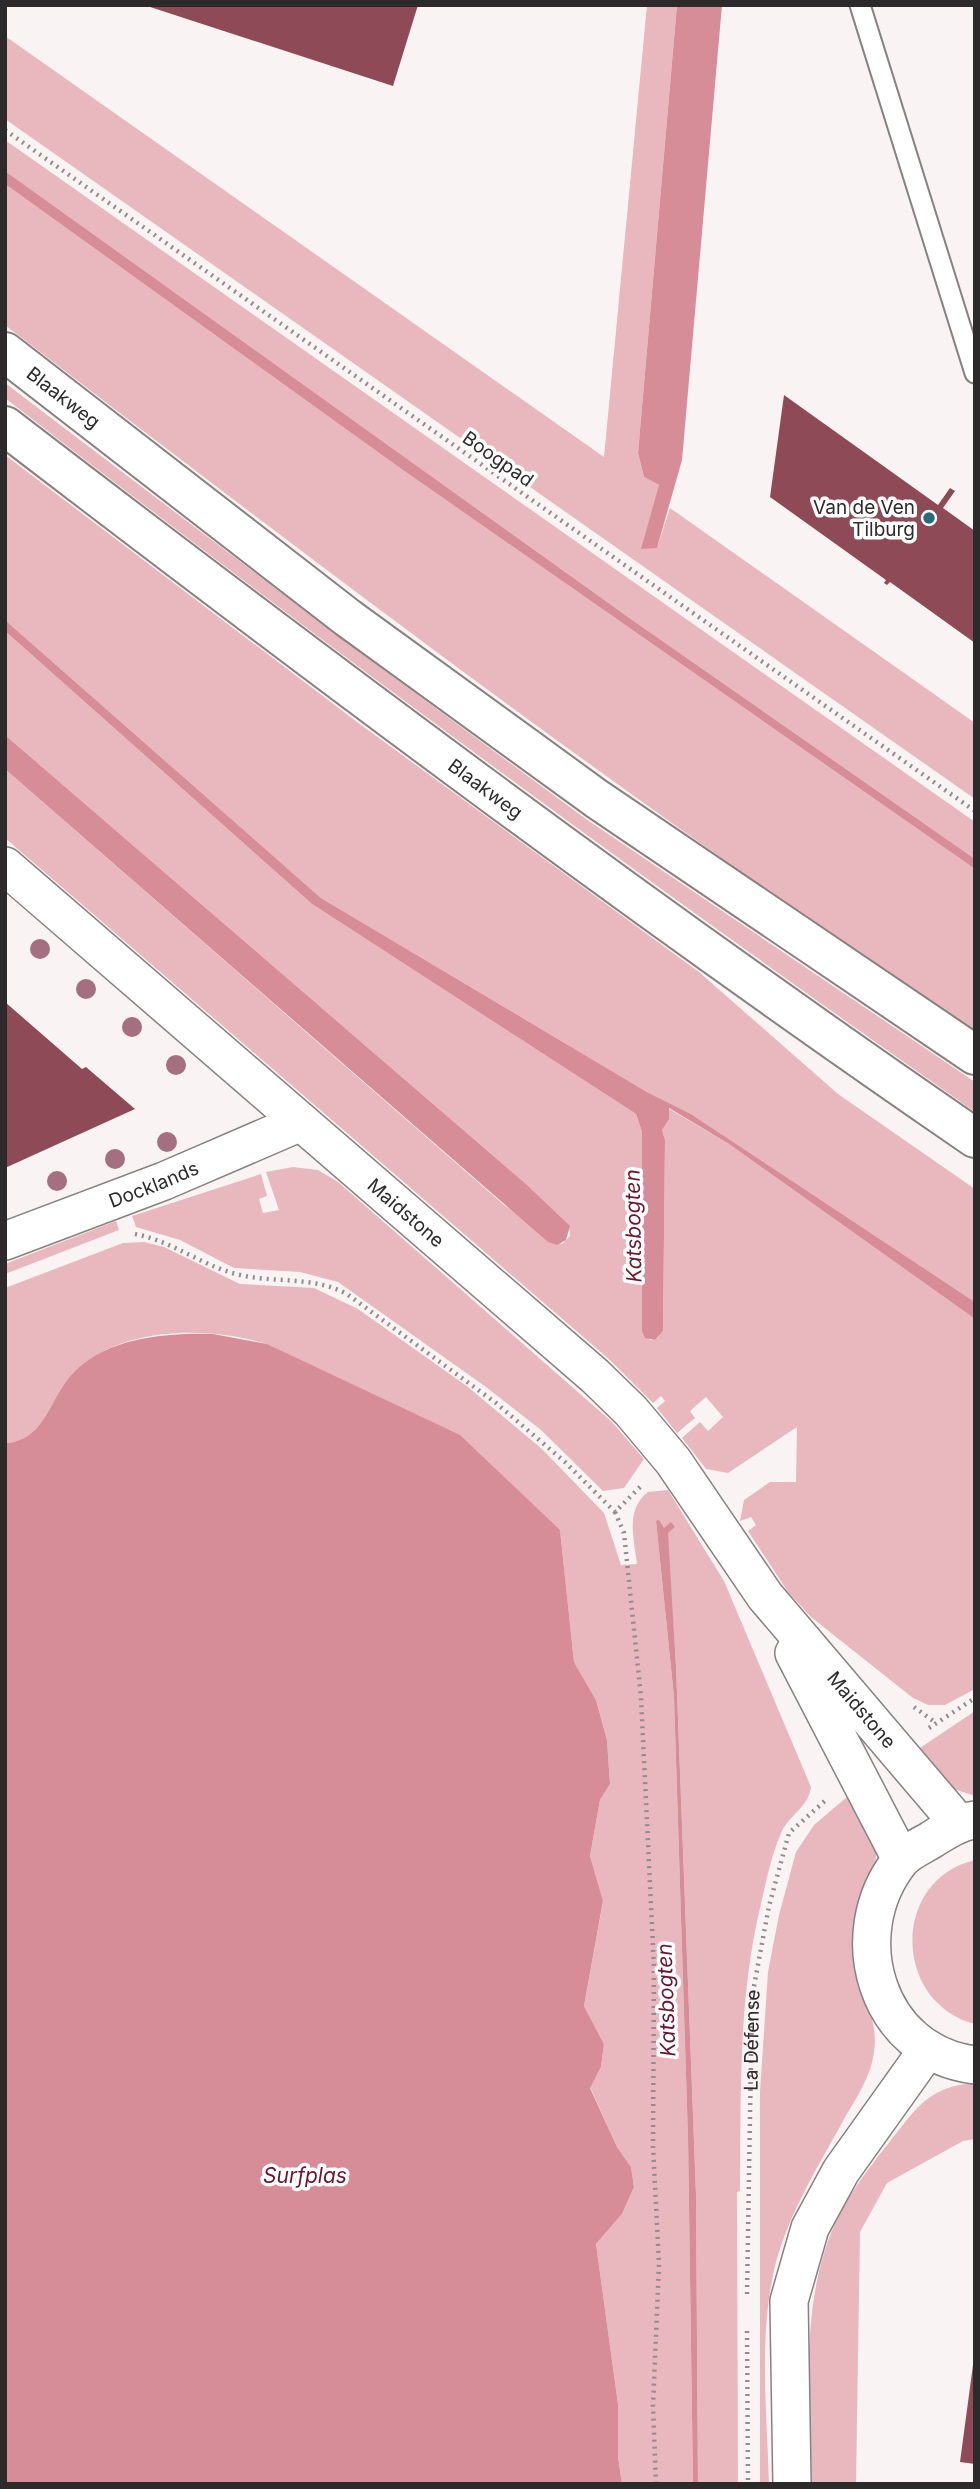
<svg xmlns="http://www.w3.org/2000/svg" width="980" height="2489" font-family="Inter,sans-serif">
<style>
.green{fill:#e9b8be}
.water{fill:#d78d98}
.building{fill:#8e4a56}
.lines{fill:none;stroke-linecap:round;stroke-linejoin:round}
.lane-casing{stroke:#878182;stroke-width:23}
.street-casing{stroke:#878182;stroke-width:40}
.secondary-casing{stroke:#878182;stroke-width:42}
.path{stroke:#918c8d;stroke-width:4.5;stroke-dasharray:2 5;stroke-linecap:butt}
.lane{stroke:#fff;stroke-width:19}
.street{stroke:#fff;stroke-width:37}
.secondary{stroke:#fff;stroke-width:38}
.tree{fill:#a46f81}
.poi-dot{fill:#286b7d;stroke:#fff;stroke-width:2.5}
.labels{text-anchor:middle;dominant-baseline:central;stroke-width:7;stroke-linejoin:round;paint-order:stroke}
.street-label{font-size:19px;fill:#2c2a2a;stroke:#fff}
.poi-label{font-size:19px;fill:#2c2a2a;stroke:#fff;text-anchor:end}
.water-label{font-size:21px;font-style:italic;fill:#6c142d;stroke:#fff}
</style>
<rect width="100%" height="100%" fill="#faf3f4"/>
<path class="green" d="M 647,5 L 677,5 L 638,453 L 644,477 L 659,485 L 656,498 L 657,548 L 670,508 L 975,723 L 975,799 L 5,119 L 5,36 L 604,457 Z
M 5,140 L 975,822 L 975,859 L 628,617 L 5,171 Z
M 5,184 L 400,468 L 975,869 L 975,1030 C 640,811 322,568 5,325 Z
M 5,383 L 350,645 L 586,819 L 975,1082 L 975,1112 C 646,882 323,644 5,398 Z
M 5,455 L 357,722 L 699,972 L 838,1094 L 975,1189 L 975,1302 L 691,1114 L 647,1092 L 321,898 L 5,620 Z
M 5,631 L 312,904 L 636,1114 L 642,1132 L 642,1331 L 650,1340 L 655,1340 L 663,1331 L 665,1140 L 662,1130 L 666,1121 L 666,1107 L 729,1144 L 975,1319 L 975,1689 L 945,1705 L 928,1705 L 913,1698 L 811,1617 L 788,1592 L 748,1531 L 756,1525 L 751,1517 L 740,1521 L 744,1500 L 770,1482 L 796,1482 L 797,1427 L 728,1473 L 706,1469 L 682,1438 L 700,1422 L 708,1431 L 723,1417 L 706,1397 L 690,1411 L 695,1418 L 677,1433 L 657,1408 L 665,1401 L 661,1396 L 653,1403 L 610,1360 L 5,838 L 5,769 L 504,1205 L 562,1244 L 570,1236 L 569,1226 L 526,1184 L 5,735 Z
M 293,1167 L 318,1170 L 338,1182 L 611,1421 L 644,1459 L 624,1488 L 603,1491 L 541,1430 L 486,1387 L 338,1282 L 300,1272 L 234,1268 L 180,1240 L 136,1227 L 132,1216 L 261,1174 L 267,1196 L 259,1199 L 263,1213 L 279,1210 L 266,1172 Z
M 116,1221 L 119,1230 L 5,1274 L 5,1264 Z
M 144,1242 L 164,1247 L 240,1284 L 314,1288 L 358,1309 L 468,1387 L 542,1449 L 604,1513 L 621,1565 L 637,1564 C 634,1539 625,1510 648,1492 L 668,1490 L 724,1581 L 811,1787 C 809,1806 790,1815 782,1831 C 771,1855 766,1883 760,1908 C 738,2001 741,2097 740,2191 L 737,2192 L 738,2484 L 698,2484 L 696,2194 L 676,1666 L 667,1533 L 675,1527 L 664,1529 L 656,1521 L 674,1697 L 688,2139 L 693,2484 L 622,2484 L 618,2457 L 618,2404 L 596,2244 L 622,2214 L 634,2187 L 631,2167 L 617,2147 L 590,2087 L 601,2067 L 604,2044 L 584,2006 L 603,1902 L 590,1856 L 600,1800 L 610,1784 L 607,1740 L 596,1700 L 574,1662 L 560,1530 L 267,1344 C 209,1326 123,1326 76,1370 C 49,1395 47,1441 5,1443 L 5,1288 L 123,1243 Z
M 975,1711 L 975,1796 L 951,1788 L 914,1752 Z
M 854,1791 C 861,1807 871,1824 875,1840 C 882,1872 856,1907 854,1938 C 852,1978 880,2012 874,2052 C 871,2078 854,2101 842,2123 C 817,2168 790,2212 776,2262 C 758,2333 767,2411 769,2484 L 760,2484 L 760,2091 L 768,1972 L 779,1915 L 796,1852 L 814,1825 Z
M 975,1860 L 975,2024 C 893,2003 890,1880 975,1860 Z
M 975,2083 L 975,2139 L 963,2141 L 887,2183 L 860,2232 L 856,2484 L 812,2484 C 810,2394 798,2299 839,2215 C 853,2188 872,2164 891,2140 C 917,2107 930,2086 975,2083 Z"/>
<path class="water" d="M 677,5 L 722,5 L 682,460 L 657,548 L 641,549 L 659,485 L 644,477 L 638,453 Z
M 5,171 L 628,617 L 975,859 L 975,869 L 400,468 L 5,184 Z
M 5,620 L 321,898 L 647,1092 L 691,1114 L 975,1302 L 975,1319 L 729,1144 L 669,1108 L 669,1119 L 662,1130 L 665,1140 L 663,1331 L 655,1340 L 645,1338 L 642,1331 L 642,1132 L 636,1114 L 312,904 L 5,631 Z
M 5,735 L 526,1184 L 570,1226 L 566,1240 L 557,1245 L 548,1242 L 5,769 Z
M 213,1334 L 267,1344 L 460,1435 L 560,1530 L 574,1662 L 596,1700 L 607,1740 L 610,1784 L 600,1800 L 590,1856 L 603,1901 L 584,2006 L 604,2044 L 601,2067 L 590,2088 L 617,2147 L 631,2167 L 634,2187 L 622,2214 L 596,2244 L 618,2404 L 618,2457 L 622,2484 L 5,2484 L 5,1443 C 47,1441 49,1395 76,1370 C 111,1337 167,1333 213,1334 Z
M 659,1520 L 664,1528 L 671,1522 L 675,1527 L 668,1533 L 676,1666 L 696,2194 L 698,2484 L 693,2484 L 688,2139 L 674,1697 L 656,1521 Z"/>
<path class="building" d="M 144,5 L 418,5 L 393,86 Z
M 784,395 L 938,505 L 950,488 L 955,491 L 943,508 L 975,531 L 975,643 L 890,582 L 887,585 L 884,583 L 886,580 L 770,497 Z
M 5,1002 L 82,1069 L 86,1067 L 135,1109 L 5,1168 Z
M 973,2365 L 975,2365 L 975,2464 L 960,2462 Z"/>
<g class="lines">
<defs>
<path id="lane" d="M 860,5 L 975,373"/>
<g id="street">
<path id="s2" d="M 5,866 L 595,1376 L 631,1411 L 673,1461 L 765,1596 L 959,1824"/>
<path id="s3" d="M 5,1241 L 164,1181 L 301,1122"/>
<path d="M 794,1653 L 901,1859"/>
<path d="M 975,1820 C 959,1822 945,1831 931,1840 C 921,1846 907,1852 900,1861 C 842,1934 876,2053 975,2065"/>
<path d="M 792,2484 L 789,2301 L 810,2228 L 841,2171 L 928,2049"/>
</g>
<g id="secondary">
<path id="s4" d="M 5,352 L 348,618 L 597,799 L 975,1055"/>
<path id="s5" d="M 5,426 C 323,670 644,911 975,1138"/>
</g>
</defs>
<use href="#lane" class="lane-casing"/>
<use href="#street" class="street-casing"/>
<use href="#secondary" class="secondary-casing"/>
<g class="path">
<path d="M 5,130 L 975,811"/>
<path d="M 135,1234 C 172,1241 201,1265 236,1274 C 274,1284 311,1275 347,1294 L 496,1403 L 565,1462 L 615,1512 L 642,1485"/>
<path d="M 615,1512 L 624,1533 L 641,1697 L 654,1968 L 653,2146 L 659,2264 L 653,2406 L 656,2484"/>
<path d="M 914,1707 L 936,1723"/>
<path d="M 929,1728 L 975,1698"/>
<path id="s1" d="M 747,2294 L 752,1997 L 769,1906 L 789,1833 L 827,1799"/>
<path d="M 747,2331 L 748,2484"/>
</g>
<use href="#lane" class="lane"/>
<use href="#street" class="street"/>
<use href="#secondary" class="secondary"/>
</g>
<g class="tree">
<circle cx="40" cy="949" r="10"/>
<circle cx="86" cy="989" r="10"/>
<circle cx="132" cy="1027" r="10"/>
<circle cx="176" cy="1065" r="10"/>
<circle cx="167" cy="1142" r="10"/>
<circle cx="115" cy="1159" r="10"/>
<circle cx="57" cy="1181" r="10"/>
</g>
<circle class="poi-dot" cx="929" cy="518" r="7"/>
<g class="labels">
<g class="street-label">
<text stroke="none"><textPath href="#s4" startOffset="74">Blaakweg</textPath></text>
<text transform="translate(498 459) rotate(35)">Boogpad</text>
<text stroke="none"><textPath href="#s5" startOffset="602">Blaakweg</textPath></text>
<text stroke="none"><textPath href="#s3" startOffset="159">Docklands</textPath></text>
<text stroke="none"><textPath href="#s2" startOffset="530">Maidstone</textPath></text>
<text stroke="none"><textPath href="#s2" startOffset="1208">Maidstone</textPath></text>
<text stroke="none"><textPath href="#s1" startOffset="254">La Défense</textPath></text>
</g>
<g class="poi-label">
<text x="915" y="507">Van de Ven<tspan x="915" dy="22">Tilburg</tspan></text>
</g>
<g class="water-label">
<text transform="translate(633 1226) rotate(-91)">Katsbogten</text>
<text transform="translate(666 2000) rotate(-92)">Katsbogten</text>
<text x="305" y="2175">Surfplas</text>
</g>
</g>
<rect width="980" height="2489" fill="none" stroke="#2c2a2a" stroke-width="14"/>
</svg>
